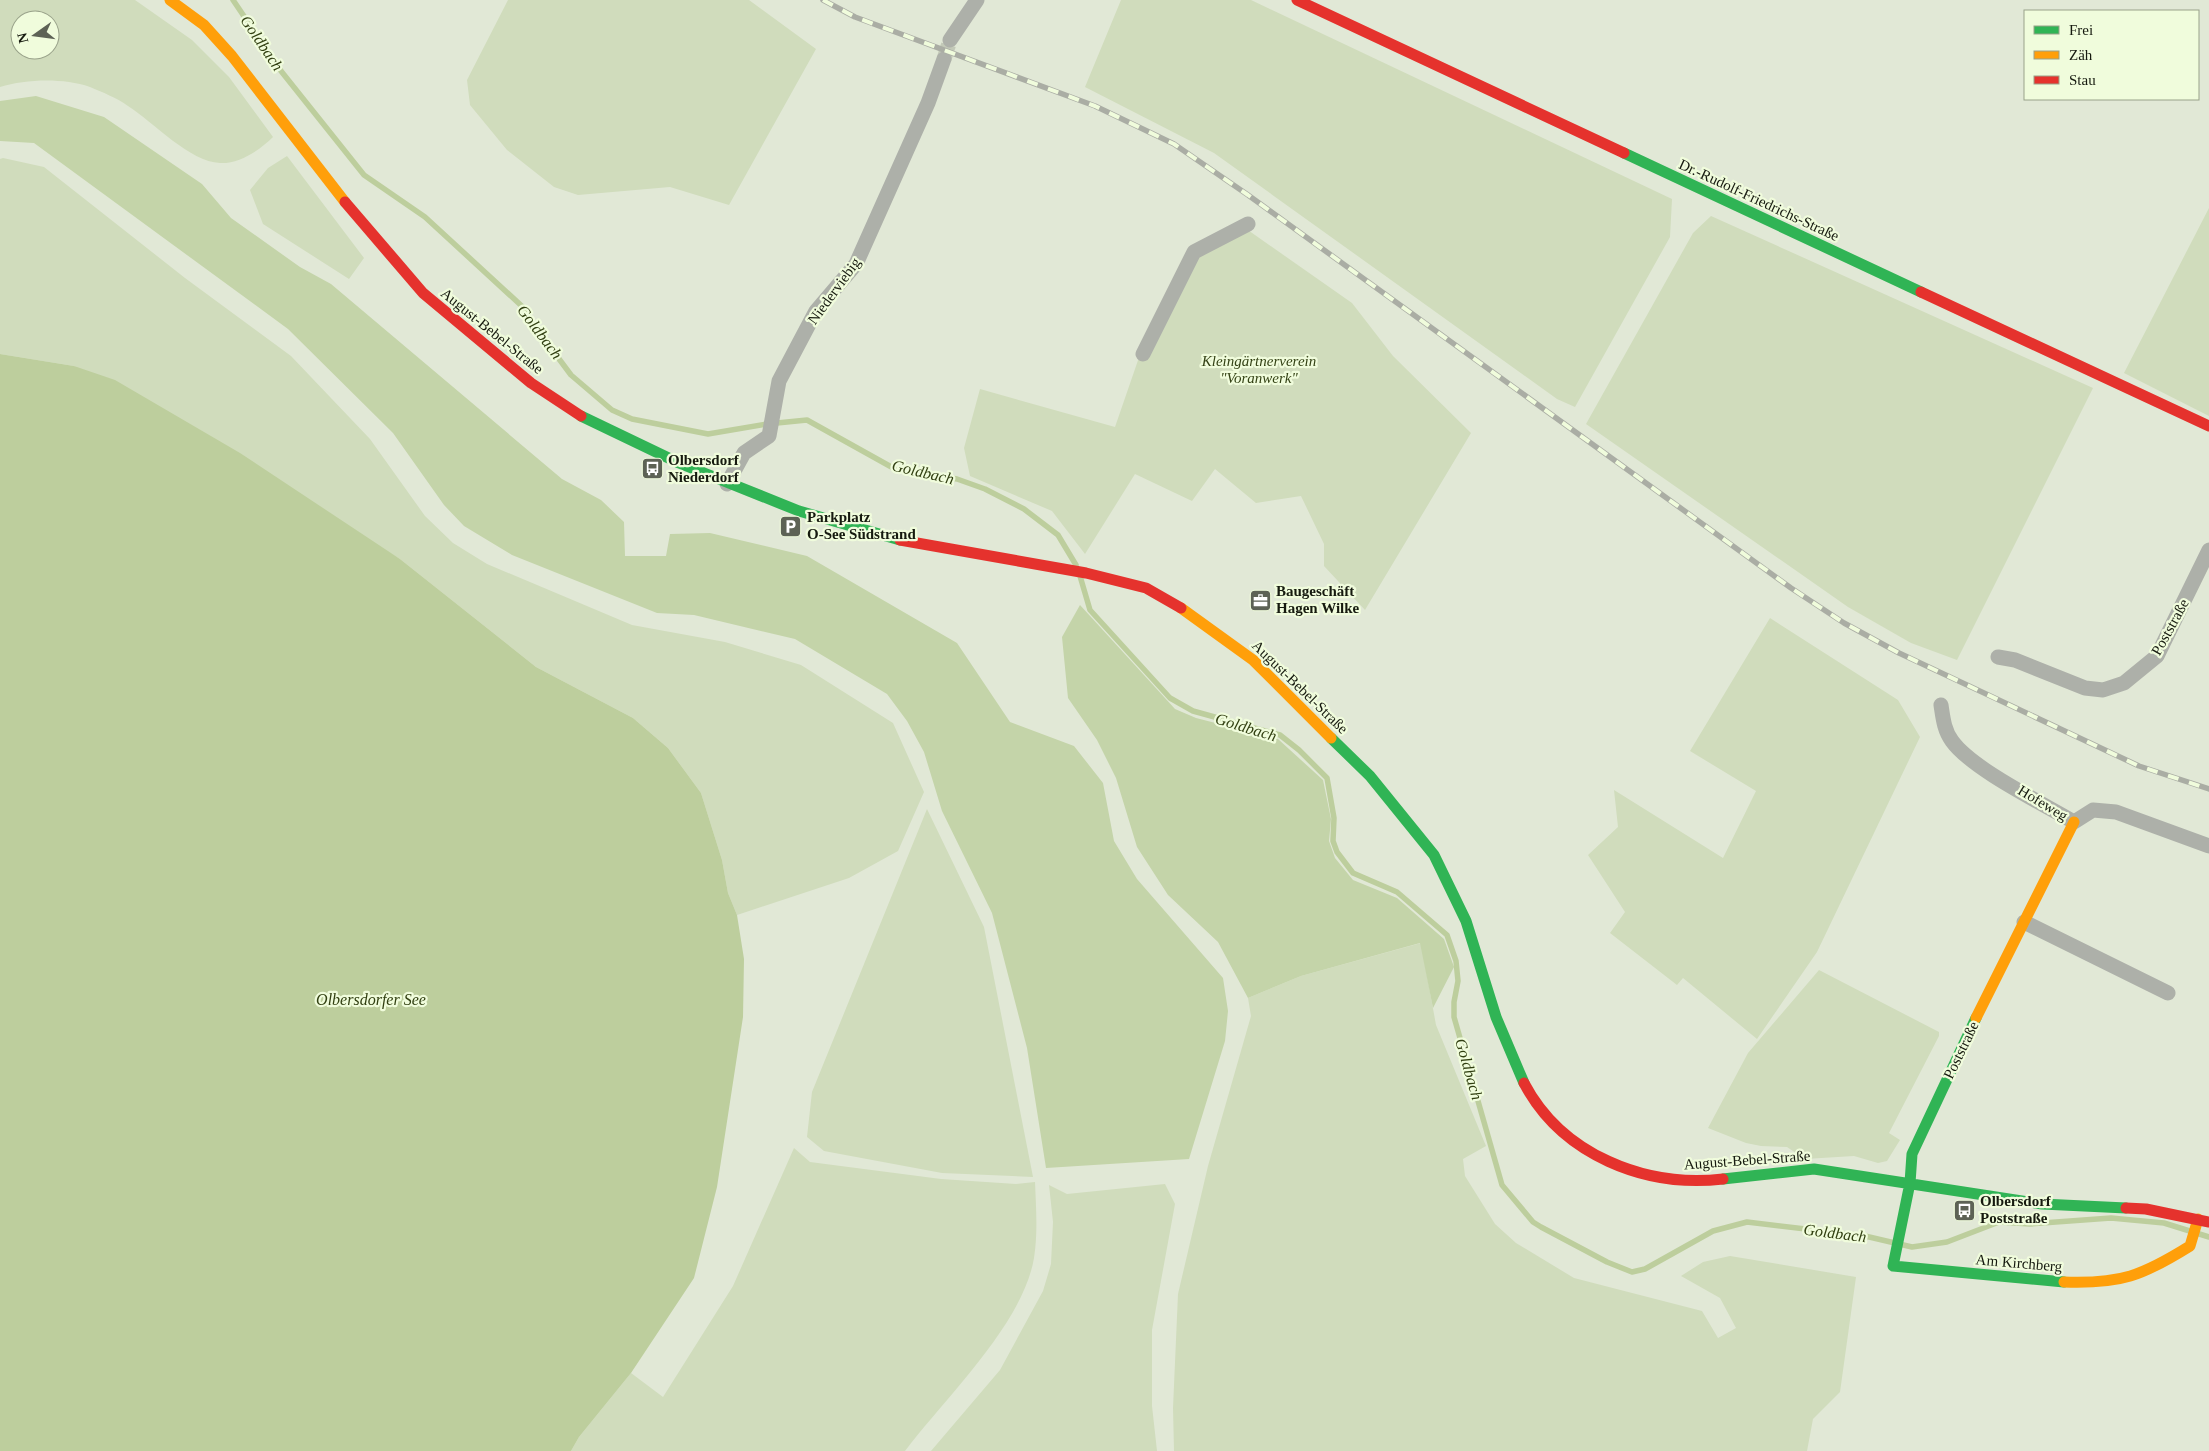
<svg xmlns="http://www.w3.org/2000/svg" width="2209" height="1451" font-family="'Times New Roman',serif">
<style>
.green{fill:#d0dcbc;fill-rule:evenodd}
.forest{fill:#c4d4a9}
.water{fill:#bdce9d}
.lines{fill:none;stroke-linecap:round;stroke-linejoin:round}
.stream{stroke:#bdce9d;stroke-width:5.5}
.street-tunnel{stroke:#c3c9b8;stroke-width:15;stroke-dasharray:15 8;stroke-linecap:butt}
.street{stroke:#adb0a9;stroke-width:15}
.fast{stroke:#30b455;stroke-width:11}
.slow{stroke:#ff9f0a;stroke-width:11}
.jam{stroke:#e5322d;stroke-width:11}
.rail-casing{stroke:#aaada4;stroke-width:5.5}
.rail{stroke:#f0fcdc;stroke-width:4;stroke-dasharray:11;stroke-linecap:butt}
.labels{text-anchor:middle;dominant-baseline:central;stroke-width:4.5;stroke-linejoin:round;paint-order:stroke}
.street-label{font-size:15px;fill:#161a0f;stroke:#f0fcdc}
.park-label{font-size:15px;font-style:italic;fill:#334114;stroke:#f0fcdc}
.poi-label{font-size:15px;font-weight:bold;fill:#161a0f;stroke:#f0fcdc;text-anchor:start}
.water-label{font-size:16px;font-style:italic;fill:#313f11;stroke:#f0fcdc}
</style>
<rect width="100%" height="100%" fill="#e1e8d6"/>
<path class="green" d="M 0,0 L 135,0 L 192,40 L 229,77 L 273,137 C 260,150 239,164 220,163 C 190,162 153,122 128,106 C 117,98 102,92 90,87 C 63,78 27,79 0,87 ZM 20,20 L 50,20 L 50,50 L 20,50 Z
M 508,0 L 749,0 L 816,49 L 729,205 L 670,187 L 578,195 L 554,187 L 507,150 L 470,105 L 467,80 Z
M 1121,0 L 1251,0 L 1672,199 L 1670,237 L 1575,407 L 1557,399 L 1214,153 L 1085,87 Z
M 287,156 L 364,258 L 349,279 L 263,224 L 250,190 L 268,168 Z
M 3,158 L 44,167 L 185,278 L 291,356 L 370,439 L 425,516 L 453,543 L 487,564 L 632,625 L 725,642 L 801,665 L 893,723 L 924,792 L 898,851 L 849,878 L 737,915 L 728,893 L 722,860 L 701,793 L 668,748 L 633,718 L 536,667 L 400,559 L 74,366 L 0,354 L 0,159 Z
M 2209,208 L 2209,416 L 2124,373 Z
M 1711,216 L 2093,388 L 1957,660 L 1911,643 L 1848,607 L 1586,424 L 1693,233 Z
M 1245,228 L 1352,303 L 1393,356 L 1471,433 L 1365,610 L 1324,566 L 1324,544 L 1301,496 L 1256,503 L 1215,469 L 1192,501 L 1135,474 L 1085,554 L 1052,511 L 970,476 L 964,448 L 980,389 L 1115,427 L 1145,340 L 1194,252 Z
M 1770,618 L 1898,700 L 1920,737 L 1817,952 L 1757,1039 L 1683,978 L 1677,985 L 1610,933 L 1625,912 L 1588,855 L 1618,827 L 1614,790 L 1723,858 L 1756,791 L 1690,751 Z
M 927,809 L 984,927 L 1033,1177 L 942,1173 L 824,1151 L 807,1137 L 812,1092 Z
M 1421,943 L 1436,1025 L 1486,1146 L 1463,1159 L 1465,1176 L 1495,1224 L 1516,1243 L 1574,1278 L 1702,1311 L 1718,1338 L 1736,1328 L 1720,1298 L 1681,1276 L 1703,1262 L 1730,1256 L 1856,1277 L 1840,1392 L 1813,1419 L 1807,1451 L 1174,1451 L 1173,1408 L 1178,1294 L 1208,1166 L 1251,1016 L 1248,998 L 1301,976 Z
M 1819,970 L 1939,1032 L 1939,1036 L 1889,1133 L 1900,1140 L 1887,1161 L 1878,1163 L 1854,1156 L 1805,1159 L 1787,1147 L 1761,1146 L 1746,1143 L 1708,1128 L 1748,1053 Z
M 794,1148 L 810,1162 L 941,1179 L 1016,1184 L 1035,1182 C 1036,1207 1038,1233 1034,1258 C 1023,1324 945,1398 905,1451 L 571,1451 L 579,1437 L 631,1373 L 663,1397 L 733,1286 Z
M 1165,1184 L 1175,1204 L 1152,1330 L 1152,1406 L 1157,1451 L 931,1451 L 1000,1370 L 1043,1291 L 1051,1264 L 1053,1222 L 1049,1185 L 1067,1194 Z"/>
<path class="forest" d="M 36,96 L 104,117 L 202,184 L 231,218 L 300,267 L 331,284 L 562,479 L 601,500 L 624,522 L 625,556 L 666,556 L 670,534 L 710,533 L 807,556 L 957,643 L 1010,722 L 1074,746 L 1103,783 L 1114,841 L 1137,879 L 1223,978 L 1228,1011 L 1225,1041 L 1189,1159 L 1046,1168 L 1027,1048 L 992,913 L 942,811 L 924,752 L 907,721 L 887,694 L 795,639 L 694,615 L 657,613 L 512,555 L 464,526 L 444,505 L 393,433 L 288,329 L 34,143 L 0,141 L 0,101 Z
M 1080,605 L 1175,709 L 1196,718 L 1278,739 L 1323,780 L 1331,819 L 1329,841 L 1335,858 L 1353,880 L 1397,898 L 1444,939 L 1454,967 L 1433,1008 L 1420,943 L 1301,976 L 1248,998 L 1218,942 L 1168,895 L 1137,847 L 1116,778 L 1097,740 L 1068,698 L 1062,637 Z"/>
<path class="water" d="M 0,354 L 74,366 L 115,380 L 240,453 L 400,559 L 536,667 L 633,718 L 668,748 L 701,793 L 722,860 L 728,893 L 737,915 L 744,959 L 743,1017 L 717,1187 L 694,1278 L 631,1373 L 579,1437 L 571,1451 L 0,1451 Z"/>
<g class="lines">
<path class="stream" d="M 233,0 L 281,71 L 364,175 L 425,217 L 525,309 L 533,324 L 571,375 L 612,410 L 632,419 L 708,434 L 767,424 L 807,420 L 895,469 L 957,479 L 985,489 L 1024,509 L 1058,535 L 1076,565
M 1080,576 L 1090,610 L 1170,698 L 1193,711 L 1280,735 L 1299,750 L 1327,778 L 1334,818 L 1333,841 L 1337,852 L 1353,873 L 1397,892 L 1447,935 L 1456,961 L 1458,981 L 1454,1002 L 1454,1017 L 1502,1185 L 1533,1222 L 1541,1227 L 1607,1262 L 1632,1272 L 1645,1269 L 1713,1231 L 1747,1222 L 1865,1236 L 1912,1247 L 1947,1242 L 1999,1222 L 2030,1224 L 2111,1218 L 2164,1223 L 2209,1237"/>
<path class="street-tunnel" d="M 944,59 L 950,40"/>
<path class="street" d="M 950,40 L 977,0
M 1143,354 L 1194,252 L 1248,224
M 727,484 L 744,453 L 769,436 L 779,381 L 816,311 L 856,264 L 928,103 L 944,59
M 1998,657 L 2015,660 L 2085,688 L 2103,690 L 2124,683 L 2157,656 L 2209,550
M 1941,705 C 1943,718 1944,730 1952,741 C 1972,769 2042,803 2074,822 L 2093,810 L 2116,812 L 2209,846
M 2024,922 L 2168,993"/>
<path class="fast" d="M 1624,153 L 1921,292
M 581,416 L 679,463 L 799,511 L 900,540
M 1331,738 L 1370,776 L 1434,855 L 1466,921 L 1496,1017 L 1524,1083
M 1976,1018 L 1912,1154 L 1910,1183 L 1893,1266 L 2064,1282
M 1723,1179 L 1814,1169 L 2042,1204 L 2126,1208"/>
<path class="slow" d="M 170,0 L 204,25 L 232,56 L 345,202
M 1181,608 L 1253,660 L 1331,738
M 1976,1018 L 2074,822
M 2064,1282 C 2121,1284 2142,1276 2190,1246 L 2198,1219"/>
<path class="jam" d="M 1297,0 L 1624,153
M 345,202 L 423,293 L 531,383 L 581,416
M 1921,292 L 2209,426
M 900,540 L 1086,573 L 1146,588 L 1181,608
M 1524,1083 C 1562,1155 1645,1188 1723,1179
M 2126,1208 L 2146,1209 L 2209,1222"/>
<defs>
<path id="rail" d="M 823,0 L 855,17 L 1095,106 L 1174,144 L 1248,195 L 1791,588 L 1844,623 L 1899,653 L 2139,766 L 2209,789"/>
</defs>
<use href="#rail" class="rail-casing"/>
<use href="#rail" class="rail"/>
</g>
<defs>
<symbol id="bus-square" viewBox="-11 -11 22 22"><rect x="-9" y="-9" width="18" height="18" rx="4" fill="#5d6255" stroke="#f0fcdc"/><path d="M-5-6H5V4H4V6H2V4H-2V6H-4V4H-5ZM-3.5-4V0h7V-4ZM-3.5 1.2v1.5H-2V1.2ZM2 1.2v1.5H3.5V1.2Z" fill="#fff"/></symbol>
<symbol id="parking-square" viewBox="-11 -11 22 22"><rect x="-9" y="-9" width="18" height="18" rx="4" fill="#5d6255" stroke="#f0fcdc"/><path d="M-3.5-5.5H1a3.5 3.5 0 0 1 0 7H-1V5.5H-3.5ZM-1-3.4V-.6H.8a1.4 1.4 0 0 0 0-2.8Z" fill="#fff"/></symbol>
<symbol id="office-square" viewBox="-11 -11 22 22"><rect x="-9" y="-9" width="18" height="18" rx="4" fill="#5d6255" stroke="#f0fcdc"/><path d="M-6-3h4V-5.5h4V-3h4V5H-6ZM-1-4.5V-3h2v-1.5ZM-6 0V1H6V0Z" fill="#fff"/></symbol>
</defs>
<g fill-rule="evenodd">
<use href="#bus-square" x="640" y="456" width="25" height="25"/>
<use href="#parking-square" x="778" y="514" width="25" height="25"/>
<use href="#office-square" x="1248" y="588" width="25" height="25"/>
<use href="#bus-square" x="1952" y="1198" width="25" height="25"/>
</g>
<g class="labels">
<g class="street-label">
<text transform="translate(1759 200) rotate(25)">Dr.-Rudolf-Friedrichs-Straße</text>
<text transform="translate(834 291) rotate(-54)">Niederviebig</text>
<text transform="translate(492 331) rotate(39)">August-Bebel-Straße</text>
<text transform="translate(2170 627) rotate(-61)">Poststraße</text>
<text transform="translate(1300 687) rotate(44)">August-Bebel-Straße</text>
<text transform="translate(2043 803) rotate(31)">Hofeweg</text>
<text transform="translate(1961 1050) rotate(-64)">Poststraße</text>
<text transform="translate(1747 1160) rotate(-4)">August-Bebel-Straße</text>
<text transform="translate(2019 1263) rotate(5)">Am Kirchberg</text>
</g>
<g class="park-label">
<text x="1259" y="361">Kleingärtnerverein<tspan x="1259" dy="17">"Voranwerk"</tspan></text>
</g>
<g class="poi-label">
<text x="668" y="460">Olbersdorf<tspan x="668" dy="17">Niederdorf</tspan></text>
<text x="807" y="517">Parkplatz<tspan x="807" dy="17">O-See Südstrand</tspan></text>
<text x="1276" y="591">Baugeschäft<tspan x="1276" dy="17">Hagen Wilke</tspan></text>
<text x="1980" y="1201">Olbersdorf<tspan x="1980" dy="17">Poststraße</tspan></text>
</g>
<g class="water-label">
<text transform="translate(262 43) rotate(56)">Goldbach</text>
<text transform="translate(540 332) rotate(53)">Goldbach</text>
<text transform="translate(923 472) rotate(13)">Goldbach</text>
<text transform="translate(1246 727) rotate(17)">Goldbach</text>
<text x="371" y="999">Olbersdorfer See</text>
<text transform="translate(1469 1069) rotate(74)">Goldbach</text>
<text transform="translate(1835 1233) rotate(7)">Goldbach</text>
</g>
</g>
<rect x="2024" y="10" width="175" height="90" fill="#f0fcdc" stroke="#99a28a"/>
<rect x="2034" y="26" width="25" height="8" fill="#30b455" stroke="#99a28a"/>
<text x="2069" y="35" font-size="15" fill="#161a0f">Frei</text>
<rect x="2034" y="51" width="25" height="8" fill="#ff9f0a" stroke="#99a28a"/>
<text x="2069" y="60" font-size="15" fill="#161a0f">Zäh</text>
<rect x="2034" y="76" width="25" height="8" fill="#e5322d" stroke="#99a28a"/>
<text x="2069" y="85" font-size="15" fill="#161a0f">Stau</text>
<g transform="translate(35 35) rotate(256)"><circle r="24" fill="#f0fcdc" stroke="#99a28a"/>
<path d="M0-4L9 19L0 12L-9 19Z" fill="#5d6255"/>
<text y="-8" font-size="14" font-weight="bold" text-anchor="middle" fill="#161a0f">N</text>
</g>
</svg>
